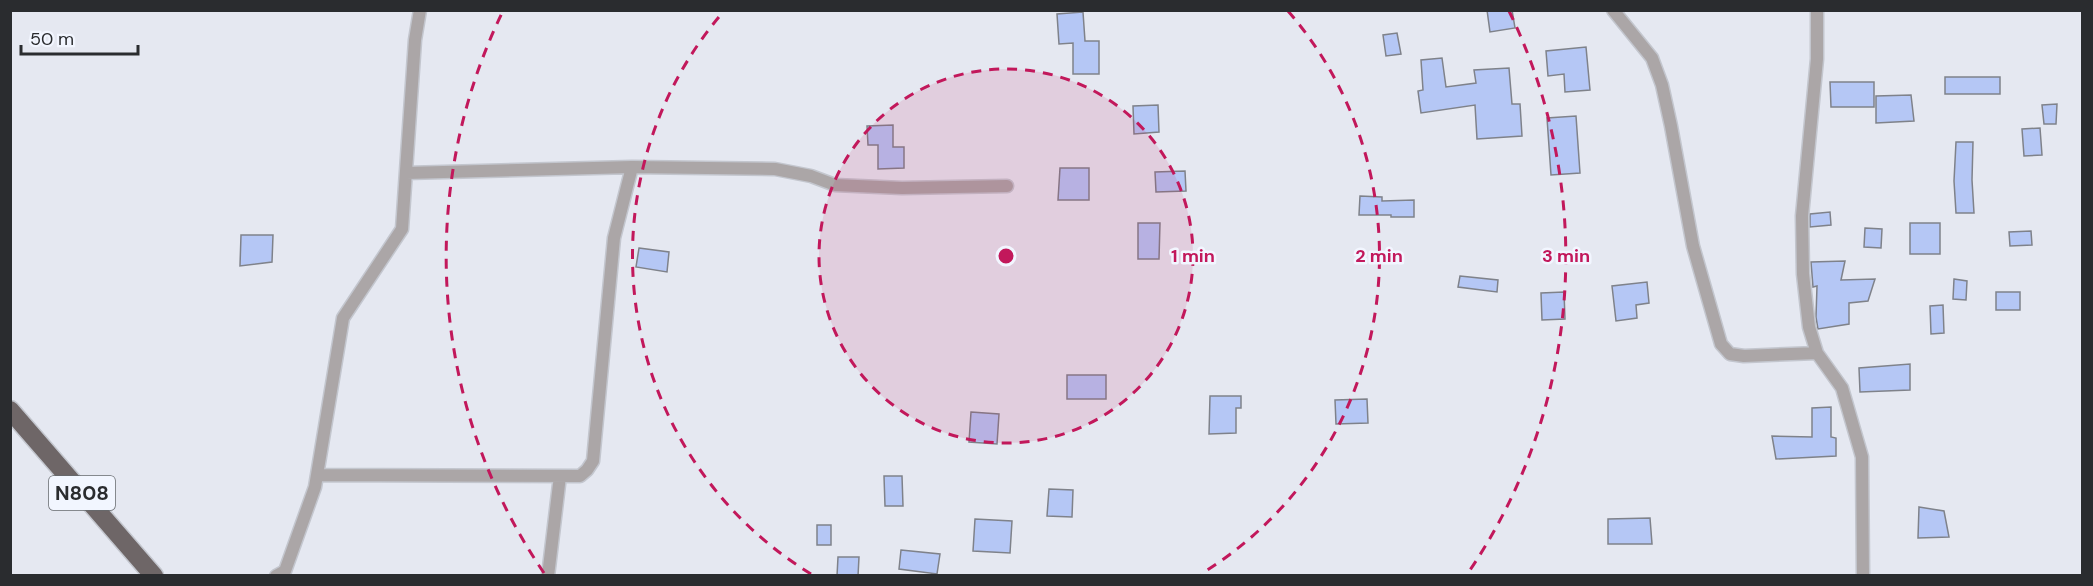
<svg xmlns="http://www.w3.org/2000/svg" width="2093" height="586" font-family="'DM Sans',sans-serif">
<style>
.building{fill:#b5c7f5;stroke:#7f828a;stroke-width:1.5}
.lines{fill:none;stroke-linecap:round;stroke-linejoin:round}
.minor-casing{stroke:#c3c6ce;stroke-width:15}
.trunk-casing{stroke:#c3c6ce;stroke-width:21}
.minor{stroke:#aba6a7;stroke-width:12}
.trunk{stroke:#6e6667;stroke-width:18}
.ring{fill:none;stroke:#c2185b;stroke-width:3;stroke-dasharray:10 8}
.labels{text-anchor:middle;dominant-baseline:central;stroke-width:5;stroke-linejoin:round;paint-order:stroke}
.shield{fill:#f2f6ff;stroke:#66696d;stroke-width:1.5}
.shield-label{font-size:20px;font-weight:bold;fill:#2a2c2f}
.centre{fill:#c2185b;stroke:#f2f6ff;stroke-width:3}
.ring-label{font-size:18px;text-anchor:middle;font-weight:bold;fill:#c2185b;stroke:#f2f6ff;stroke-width:5;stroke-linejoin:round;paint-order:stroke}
</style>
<rect width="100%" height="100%" fill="#e5e8f1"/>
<path class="building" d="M 1487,10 L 1512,10 L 1515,28 L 1490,32 Z
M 1083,12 L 1085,41 L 1099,41 L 1099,74 L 1073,74 L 1073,43 L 1059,44 L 1057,14 Z
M 1397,33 L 1401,54 L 1386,56 L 1383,35 Z
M 1586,47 L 1590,90 L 1565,92 L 1564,74 L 1548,76 L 1546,51 Z
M 1442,58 L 1446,87 L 1476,83 L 1474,70 L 1509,68 L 1512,104 L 1520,104 L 1522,136 L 1477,139 L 1475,105 L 1421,113 L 1418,91 L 1423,90 L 1421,60 Z
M 1945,77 L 2000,77 L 2000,94 L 1945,94 Z
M 1830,82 L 1874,82 L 1874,107 L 1831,107 Z
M 1911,95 L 1914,121 L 1876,123 L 1876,96 Z
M 2057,104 L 2056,124 L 2044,124 L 2042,105 Z
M 1158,105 L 1159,132 L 1134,134 L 1133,106 Z
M 1576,116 L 1580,173 L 1551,175 L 1547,118 Z
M 893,125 L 893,147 L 904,147 L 904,168 L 878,169 L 878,145 L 868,145 L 867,126 Z
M 2040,128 L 2042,155 L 2024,156 L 2022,129 Z
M 1956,142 L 1973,142 L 1972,180 L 1974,213 L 1956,213 L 1954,181 Z
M 1060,168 L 1089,168 L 1089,200 L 1058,200 Z
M 1185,171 L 1186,191 L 1156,192 L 1155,172 Z
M 1360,196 L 1382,197 L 1382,201 L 1414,200 L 1414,217 L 1391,217 L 1391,215 L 1359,215 Z
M 1830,212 L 1831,225 L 1810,227 L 1810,214 Z
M 1138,223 L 1160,223 L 1159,259 L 1138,259 Z
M 1910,223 L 1940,223 L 1940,254 L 1910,254 Z
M 1865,228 L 1882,229 L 1881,248 L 1864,247 Z
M 2031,231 L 2032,245 L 2010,246 L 2009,232 Z
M 241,235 L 273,235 L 272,262 L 240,266 Z
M 639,248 L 669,252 L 667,272 L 636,267 Z
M 1845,261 L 1841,280 L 1875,279 L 1868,301 L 1849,303 L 1849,324 L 1818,329 L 1816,317 L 1817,286 L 1813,287 L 1811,262 Z
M 1460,276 L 1498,280 L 1497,292 L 1458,287 Z
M 1954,279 L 1967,281 L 1966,300 L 1953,299 Z
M 1647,282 L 1649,303 L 1636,305 L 1637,318 L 1616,321 L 1612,286 Z
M 1564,292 L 1565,319 L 1542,320 L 1541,293 Z
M 1996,292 L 2020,292 L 2020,310 L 1996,310 Z
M 1943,305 L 1944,333 L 1931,334 L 1930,306 Z
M 1910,364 L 1910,390 L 1860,392 L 1859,368 Z
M 1067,375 L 1106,375 L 1106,399 L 1067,399 Z
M 1210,396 L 1241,396 L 1241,408 L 1236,408 L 1236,433 L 1209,434 Z
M 1367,399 L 1368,423 L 1336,424 L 1335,400 Z
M 1831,407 L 1831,437 L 1836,438 L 1836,456 L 1776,459 L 1772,436 L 1812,437 L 1812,408 Z
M 971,412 L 999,414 L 997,444 L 969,442 Z
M 884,476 L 902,476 L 903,506 L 885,506 Z
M 1049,489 L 1073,490 L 1072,517 L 1047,516 Z
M 1919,507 L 1944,511 L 1949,537 L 1918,538 Z
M 1650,518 L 1652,544 L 1608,544 L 1608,519 Z
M 975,519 L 1012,521 L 1010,553 L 973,551 Z
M 817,525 L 831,525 L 831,545 L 817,545 Z
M 901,550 L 940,554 L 937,574 L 899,569 Z
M 838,557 L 859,557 L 858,576 L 837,576 Z"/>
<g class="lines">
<defs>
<path id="minor" d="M 1613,10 L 1652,58 L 1662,85 L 1671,126 L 1693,246 L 1721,344 L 1730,354 L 1744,356 L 1817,353
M 1817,10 L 1817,59 L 1802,216 L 1803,274 L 1809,327 L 1817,353 L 1842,388 L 1862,457 L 1863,576
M 406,173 L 632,167 L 775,169 L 811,176 L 835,185 L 902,188 L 1007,186
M 317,475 L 580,476 L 587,470 L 593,461 L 614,238 L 632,167
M 276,576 L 285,571 L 315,487 L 343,318 L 402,229 L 415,40 L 420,10
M 548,576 L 560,476"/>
<path id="trunk" d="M 10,410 L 154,576"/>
</defs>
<use href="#minor" class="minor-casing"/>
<use href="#trunk" class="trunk-casing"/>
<use href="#minor" class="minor"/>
<use href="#trunk" class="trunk"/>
</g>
<circle cx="1006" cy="256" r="187" fill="#c2185b" fill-opacity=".12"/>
<g class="ring">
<circle cx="1006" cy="256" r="187"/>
<path d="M811 574A373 373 0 0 1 724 11M1288 11A373 373 0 0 1 1201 574"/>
<path d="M544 573A560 560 0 0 1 503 11M1509 11A560 560 0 0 1 1468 573"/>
</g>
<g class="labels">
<rect class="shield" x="49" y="476" width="66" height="34" rx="4.5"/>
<g class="shield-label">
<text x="82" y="493">N808</text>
</g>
</g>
<circle cx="1006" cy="256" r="9" class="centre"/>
<g class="ring-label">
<text x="1193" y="262">1 min</text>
<text x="1379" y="262">2 min</text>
<text x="1566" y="262">3 min</text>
</g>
<rect width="2093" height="586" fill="none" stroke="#2a2c2f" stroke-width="24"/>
<path d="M21 45v9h117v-9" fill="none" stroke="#2a2c2f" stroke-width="3"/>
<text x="30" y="45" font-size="18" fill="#2a2c2f" stroke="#f2f6ff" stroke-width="4.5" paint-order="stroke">50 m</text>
</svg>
